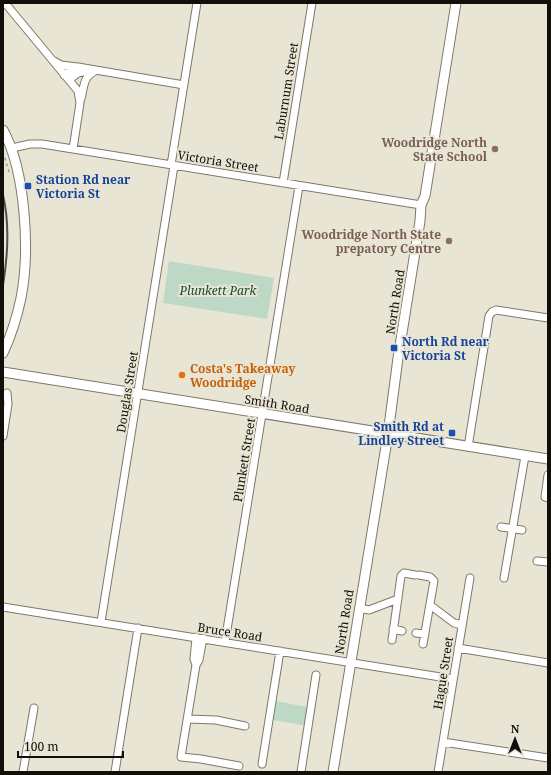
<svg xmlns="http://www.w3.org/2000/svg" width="551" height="775" font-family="'Noto Serif',serif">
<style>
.green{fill:#bdd9c6}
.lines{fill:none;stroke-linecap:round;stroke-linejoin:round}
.minor-casing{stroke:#7d796a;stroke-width:9}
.tertiary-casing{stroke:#7d796a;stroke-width:11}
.path{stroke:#9f9c8f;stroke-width:1.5;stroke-dasharray:3 3;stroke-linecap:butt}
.minor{stroke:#fff;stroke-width:7}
.tertiary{stroke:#fff;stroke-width:9}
.rail{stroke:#514f46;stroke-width:2}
.education-dot{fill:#8d6e63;stroke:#e9e5d5;stroke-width:1.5}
.transit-dot{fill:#1a4fb4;stroke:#e9e5d5;stroke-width:1.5}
.food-dot{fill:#e8710a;stroke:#e9e5d5;stroke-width:1.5}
.labels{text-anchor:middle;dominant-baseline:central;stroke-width:4;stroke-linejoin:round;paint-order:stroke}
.street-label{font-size:12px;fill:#100f09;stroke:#e9e5d5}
.education-label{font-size:12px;font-weight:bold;fill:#785e54;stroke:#e9e5d5;text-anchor:end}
.transit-label{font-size:12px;font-weight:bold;fill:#164399;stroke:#e9e5d5;text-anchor:start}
.park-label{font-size:12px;font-style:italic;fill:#17482d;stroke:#e9e5d5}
.food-label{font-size:12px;font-weight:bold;fill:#c56008;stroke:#e9e5d5;text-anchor:start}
</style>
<rect width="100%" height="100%" fill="#e9e5d5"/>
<path class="green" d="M 169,261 L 274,278 L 267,319 L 163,303 Z
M 276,701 L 307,707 L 305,725 L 302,725 L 273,720 Z"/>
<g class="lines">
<defs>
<path id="minor" d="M 5,3 L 78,91 L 80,103 L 73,149
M 54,61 L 61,65 L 77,67
M 64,75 L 73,69 L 78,67 L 184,85
M 69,80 L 78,73 L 87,71
M 81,99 C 84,87 83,77 95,71
M 12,148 L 30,144 L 42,144 L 421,205
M 171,165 L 197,3
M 283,183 L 312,3
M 3,436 L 8,404 L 7,393
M 468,447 L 489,316 L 492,312 L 496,310 L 548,318
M 548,475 L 545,497 L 548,498
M 501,527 L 522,530
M 537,561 L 548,562
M 419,575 L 430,577 L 434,581 L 423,644
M 504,578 L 525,456
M 430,605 L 454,623 L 462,625
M 3,607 L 453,679
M 359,608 L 369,610 L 398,599
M 101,622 L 174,166
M 393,629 L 402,631
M 416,633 L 425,634
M 203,638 L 199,660 L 196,665 L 181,757 L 201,759 L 239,766
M 392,640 L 401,576 L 404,573 L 415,575
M 225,642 L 299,186
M 458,648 L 548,663
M 196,665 L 194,659 L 196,637
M 188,719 L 216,720 L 245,726
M 443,742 L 548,758
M 262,764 L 280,651
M 23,772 L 34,708
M 115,772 L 138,628
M 301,772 L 316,675
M 438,772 L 470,578"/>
<path id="tertiary" d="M 3,130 C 26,172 30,252 21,298 C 17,317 11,336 3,353
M 3,372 L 548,459
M 333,772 L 388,434 L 398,358 L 420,221 L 421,205 L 425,196 L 456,3"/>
</defs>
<use href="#minor" class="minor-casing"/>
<use href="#tertiary" class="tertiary-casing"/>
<path class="path" d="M 3,152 L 9,172"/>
<use href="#minor" class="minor"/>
<use href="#tertiary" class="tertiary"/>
<path class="rail" d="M 3,195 C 10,225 8,255 3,285"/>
</g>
<g class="education-dot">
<circle cx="495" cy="149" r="4"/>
<circle cx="449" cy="241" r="4"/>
</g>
<g class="transit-dot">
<rect x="24" y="182" width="8" height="8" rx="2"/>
<rect x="390" y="344" width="8" height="8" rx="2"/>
<rect x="448" y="429" width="8" height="8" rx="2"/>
</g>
<circle class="food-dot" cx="182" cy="375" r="4"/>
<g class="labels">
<g class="street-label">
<text transform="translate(286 91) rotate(-81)">Laburnum Street</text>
<text transform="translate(218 161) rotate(9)">Victoria Street</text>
<text transform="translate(395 302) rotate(-81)">North Road</text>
<text transform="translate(127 392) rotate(-81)">Douglas Street</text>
<text transform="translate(277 404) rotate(9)">Smith Road</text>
<text transform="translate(244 460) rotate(-81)">Plunkett Street</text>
<text transform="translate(344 622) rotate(-81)">North Road</text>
<text transform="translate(230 632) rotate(9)">Bruce Road</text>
<text transform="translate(443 673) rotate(-81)">Hague Street</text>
</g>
<g class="education-label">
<text x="487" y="142">Woodridge North<tspan x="487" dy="14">State School</tspan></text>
<text x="441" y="234">Woodridge North State<tspan x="441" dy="14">prepatory Centre</tspan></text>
</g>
<g class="transit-label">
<text x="36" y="179">Station Rd near<tspan x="36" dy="14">Victoria St</tspan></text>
<text x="402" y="341">North Rd near<tspan x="402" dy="14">Victoria St</tspan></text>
<text x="444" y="426" text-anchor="end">Smith Rd at<tspan x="444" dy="14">Lindley Street</tspan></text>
</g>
<g class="park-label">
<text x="218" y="290">Plunkett Park</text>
</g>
<g class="food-label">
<text x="190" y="368">Costa's Takeaway<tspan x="190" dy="14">Woodridge</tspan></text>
</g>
</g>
<rect width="551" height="775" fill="none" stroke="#100f09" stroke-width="8"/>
<g transform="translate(515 739)" stroke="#e9e5d5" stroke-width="3" paint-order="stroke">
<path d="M0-3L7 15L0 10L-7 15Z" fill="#100f09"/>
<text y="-6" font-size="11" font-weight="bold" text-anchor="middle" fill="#100f09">N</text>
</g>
<path d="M18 751v6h105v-6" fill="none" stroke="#100f09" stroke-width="2"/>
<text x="24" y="751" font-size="12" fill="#100f09" stroke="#e9e5d5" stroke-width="3" paint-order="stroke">100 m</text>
</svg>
